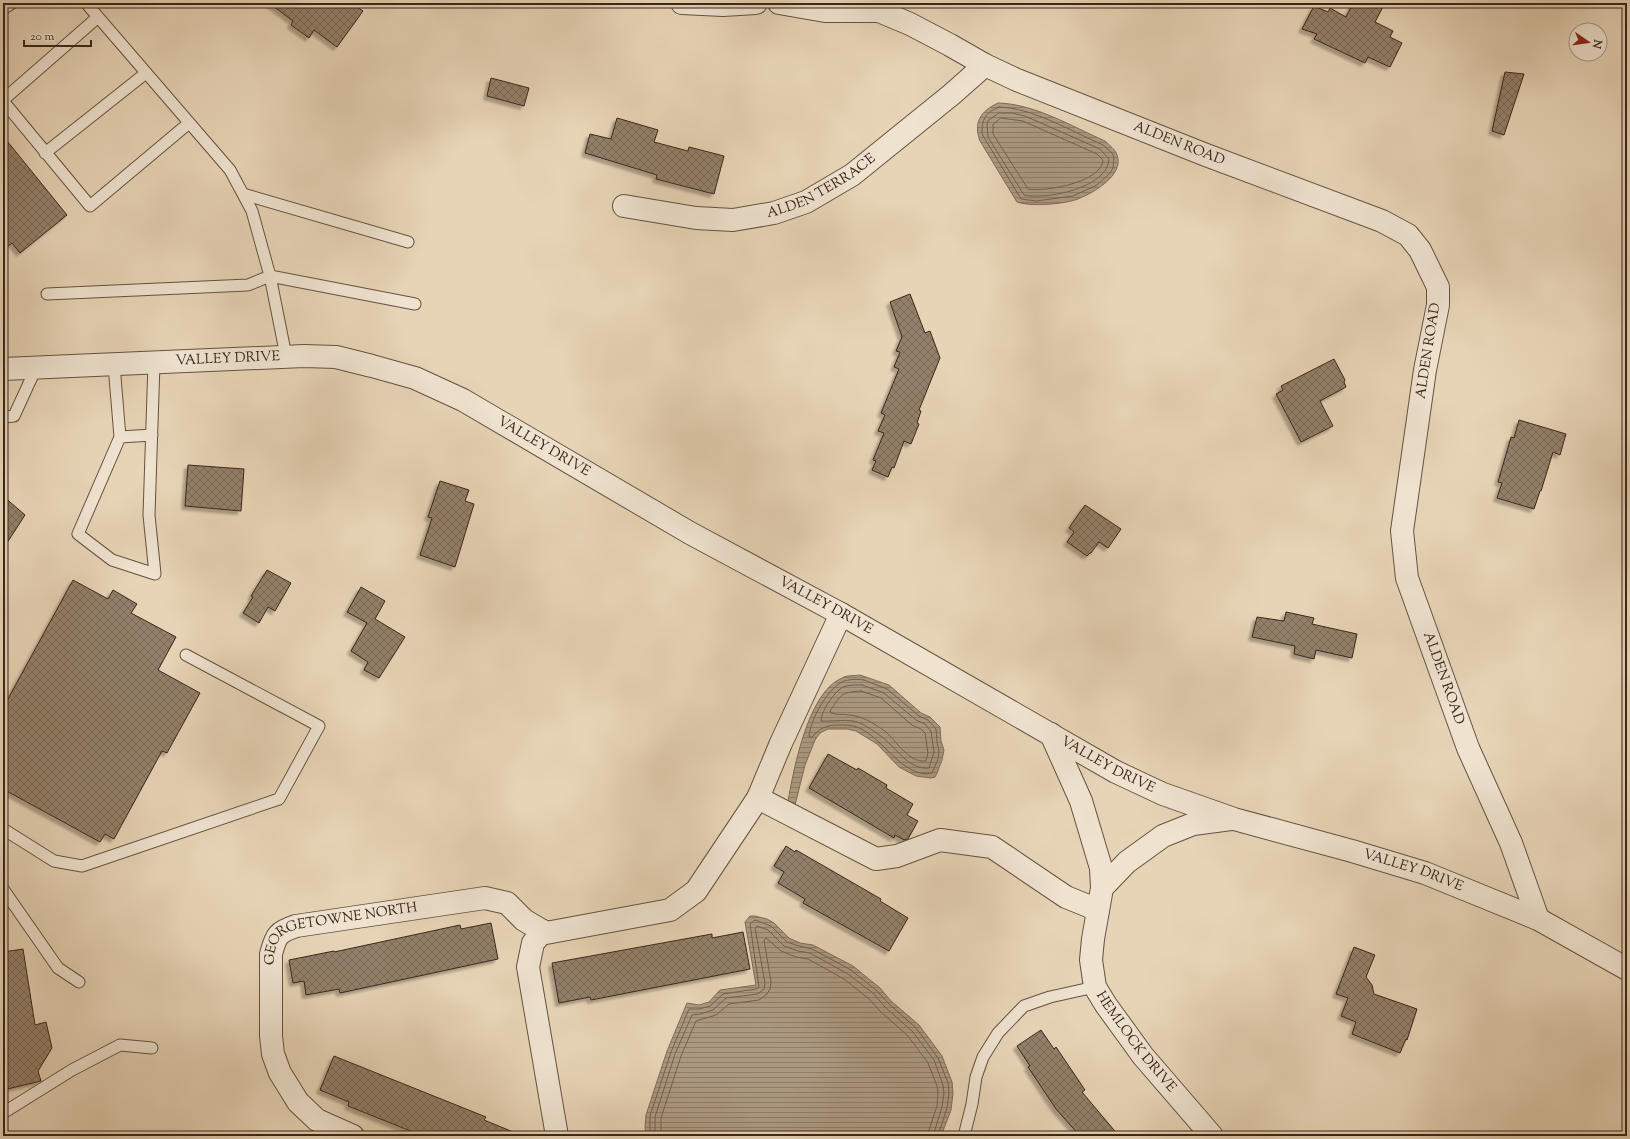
<svg xmlns="http://www.w3.org/2000/svg" width="1630" height="1139" font-family="'Sorts Mill Goudy',serif">
<style>
.water{fill:url(#water-rules);stroke:#7e6b58}
.lines{fill:none;stroke-linecap:round;stroke-linejoin:round}
.shore{stroke:#72604e;stroke-width:1}
.building{fill:url(#building-cross-hatch);stroke:#39261a;filter:url(#shadow)}
.lane-casing{stroke:#645241;stroke-width:13}
.street-casing{stroke:#645241;stroke-width:24}
.lane{stroke:#efe3d0;stroke-width:11}
.street{stroke:#efe3d0;stroke-width:22}
.labels{text-anchor:middle;dominant-baseline:central;stroke-width:3;stroke-linejoin:round;paint-order:stroke}
.street-label{font-size:14px;fill:#39261a;stroke:#efe3d0}
</style>
<defs>
<pattern id="water-rules" width="6" height="5" patternUnits="userSpaceOnUse"><rect width="6" height="5" fill="#ac9981"/><path d="M0 2.5h6" fill="none" stroke="#8d7d69"/></pattern>
<pattern id="building-cross-hatch" width="8" height="8" patternUnits="userSpaceOnUse"><rect width="8" height="8" fill="#93806b"/><path d="M0 0l8 8M0 8l8-8" fill="none" stroke="#796957"/></pattern>
<filter id="shadow"><feDropShadow dx="-3.5" dy="3.5" stdDeviation="1" flood-color="#0004"/></filter>
</defs>
<rect width="100%" height="100%" fill="#e7d4b6"/>
<filter id="stains"><feTurbulence type="fractalNoise" baseFrequency=".005" numOctaves="4"/><feColorMatrix values="0 0 0 0 .2 0 0 0 0 .09 0 0 0 0 .02 0 0 0 .5 -.17"/></filter>
<radialGradient id="worn" r=".72"><stop offset=".6" stop-color="#630" stop-opacity="0"/><stop offset="1" stop-color="#630" stop-opacity=".3"/></radialGradient>
<path class="water" d="M 998,103 C 1035,104 1071,126 1105,141 C 1110,146 1115,149 1117,155 C 1125,176 1090,195 1075,200 C 1062,204 1030,207 1017,202 L 980,141 C 973,122 981,111 998,103 Z
M 860,675 L 889,685 L 921,713 L 930,717 L 940,727 L 941,741 L 944,750 L 942,760 L 937,773 L 935,777 L 931,778 L 916,776 L 899,767 L 877,744 L 856,731 L 847,729 L 828,729 L 820,733 L 815,740 L 805,765 L 795,805 L 788,801 C 794,768 808,692 842,678 C 847,675 854,676 860,675 Z
M 750,916 L 755,916 L 767,919 L 774,923 L 789,938 L 800,943 L 813,945 L 853,966 L 880,988 L 891,1001 L 919,1025 L 942,1056 L 952,1082 L 953,1093 L 951,1110 L 941,1136 L 646,1136 L 645,1127 L 646,1115 L 667,1051 L 687,1003 L 699,1005 L 709,1002 L 720,990 L 756,985 L 745,922 Z"/>
<g class="lines">
<path class="shore" d="M 999,107 C 1033,108 1071,131 1103,145 L 1112,153 L 1114,157 L 1113,168 L 1110,173 L 1097,185 L 1073,196 L 1036,201 L 1021,199 L 982,134 C 982,119 985,113 999,107 Z
M 999,113 L 1012,113 L 1025,116 L 1100,149 L 1109,159 C 1108,188 1046,200 1024,195 L 988,137 L 987,124 L 988,121 Z
M 1001,118 L 1023,121 L 1097,154 L 1103,160 C 1102,182 1046,192 1028,189 L 993,134 L 993,125 Z
M 864,680 L 887,689 L 919,716 L 928,720 L 936,729 L 937,742 L 939,751 L 938,759 L 932,773 C 904,780 882,736 857,727 C 851,725 845,725 839,725 C 826,725 820,728 812,737 L 809,737 C 810,720 827,690 842,682 C 847,679 858,679 864,680 Z
M 862,685 L 884,693 L 916,720 L 925,724 L 931,731 L 934,752 L 929,768 C 908,770 897,748 882,737 C 875,732 867,726 860,723 C 848,718 833,722 821,721 C 821,711 836,688 846,686 C 851,685 858,685 862,685 Z
M 861,691 L 881,698 L 912,725 L 921,729 L 925,733 L 928,753 L 926,761 C 909,763 897,742 886,732 C 875,724 863,716 849,715 C 843,714 836,715 831,713 L 830,711 C 841,695 841,692 861,691 Z
M 650,1136 L 650,1116 L 671,1052 L 689,1009 L 699,1009 L 710,1006 L 723,994 L 756,989 L 759,987 L 750,924 L 755,920 L 771,926 L 787,942 L 799,946 L 812,949 L 851,970 L 877,991 L 889,1004 L 916,1028 L 938,1058 L 948,1083 L 949,1093 L 947,1108 L 938,1136
M 655,1136 L 655,1117 L 675,1054 L 692,1015 L 700,1014 L 713,1010 L 726,998 L 758,994 L 764,989 L 765,983 L 755,928 L 757,926 L 768,930 L 784,946 L 798,951 L 810,953 L 848,974 L 874,994 L 885,1007 L 913,1032 L 934,1060 L 943,1085 L 944,1093 L 942,1107 L 933,1136
M 661,1136 L 661,1118 L 681,1056 L 696,1021 L 716,1015 L 729,1004 L 759,1000 L 767,994 L 770,989 L 771,982 L 764,940 L 766,938 L 781,951 L 796,957 L 808,959 L 844,979 L 869,999 L 881,1012 L 908,1036 L 928,1063 L 937,1086 L 938,1093 L 937,1106 L 927,1136"/>
</g>
<path class="building" d="M 269,3 L 351,3 L 363,11 L 337,47 L 314,30 L 309,38 L 291,25 L 293,21 Z
M 1353,3 L 1385,3 L 1375,22 L 1393,31 L 1390,37 L 1402,43 L 1390,67 L 1368,57 L 1365,63 L 1314,39 L 1317,34 L 1302,29 L 1314,6 L 1328,12 L 1330,8 L 1346,17 Z
M 1505,72 L 1524,74 L 1504,135 L 1492,131 Z
M 491,78 L 529,88 L 524,106 L 487,96 Z
M 617,118 L 658,130 L 654,142 L 688,151 L 689,147 L 724,156 L 714,194 L 656,179 L 657,175 L 585,153 L 590,134 L 611,139 Z
M 3,136 L 67,215 L 20,253 L 12,243 L 3,250 Z
M 910,294 L 925,333 L 930,331 L 940,358 L 919,410 L 921,411 L 917,423 L 919,424 L 911,444 L 904,441 L 894,468 L 892,467 L 888,477 L 872,470 L 876,461 L 873,460 L 884,433 L 878,431 L 885,415 L 881,413 L 899,369 L 894,367 L 900,352 L 896,351 L 902,337 L 890,302 Z
M 1334,359 L 1345,380 L 1344,382 L 1346,387 L 1320,401 L 1333,426 L 1301,442 L 1276,394 L 1283,390 L 1281,386 Z
M 1519,420 L 1566,434 L 1560,455 L 1553,452 L 1541,491 L 1540,491 L 1534,509 L 1497,498 L 1502,483 L 1498,482 L 1511,437 L 1514,438 Z
M 188,465 L 244,469 L 241,511 L 185,506 Z
M 440,481 L 469,490 L 465,501 L 474,504 L 455,567 L 420,555 L 432,518 L 428,517 Z
M 3,496 L 25,515 L 3,549 Z
M 1085,505 L 1121,529 L 1108,548 L 1099,542 L 1091,553 L 1090,553 L 1087,556 L 1067,542 L 1074,532 L 1069,528 Z
M 267,570 L 291,583 L 275,611 L 268,607 L 259,623 L 243,613 L 253,597 L 251,596 Z
M 73,580 L 108,599 L 113,590 L 137,604 L 131,613 L 176,637 L 158,670 L 200,693 L 167,753 L 162,751 L 114,839 L 105,834 L 100,842 L 3,789 L 3,708 Z
M 361,587 L 385,601 L 375,619 L 405,637 L 379,678 L 364,670 L 368,662 L 351,651 L 367,623 L 347,612 Z
M 1286,612 L 1314,618 L 1312,624 L 1357,634 L 1352,658 L 1316,650 L 1314,659 L 1294,654 L 1295,646 L 1252,637 L 1257,617 L 1284,621 Z
M 828,754 L 857,770 L 858,768 L 887,785 L 886,788 L 913,804 L 907,815 L 918,821 L 908,839 L 904,840 L 895,835 L 894,838 L 809,788 Z
M 786,846 L 795,852 L 796,850 L 881,899 L 880,901 L 908,918 L 889,951 L 803,903 L 805,899 L 778,883 L 784,872 L 774,866 Z
M 491,923 L 498,959 L 340,993 L 339,989 L 306,995 L 304,981 L 293,983 L 289,960 L 334,951 L 334,952 L 460,925 L 461,929 Z
M 743,932 L 750,969 L 591,1000 L 590,997 L 559,1003 L 552,963 L 712,934 L 712,938 Z
M 1354,947 L 1375,955 L 1366,977 L 1372,985 L 1374,994 L 1417,1009 L 1407,1040 L 1406,1039 L 1400,1053 L 1352,1034 L 1356,1022 L 1341,1016 L 1348,998 L 1336,994 Z
M 23,949 L 35,1025 L 46,1022 L 52,1048 L 38,1071 L 41,1081 L 3,1090 L 3,952 Z
M 1041,1030 L 1054,1049 L 1056,1047 L 1085,1090 L 1082,1092 L 1119,1136 L 1080,1136 L 1056,1109 L 1028,1067 L 1030,1066 L 1017,1046 Z
M 334,1056 L 486,1117 L 484,1120 L 523,1136 L 423,1136 L 348,1106 L 349,1102 L 320,1090 Z"/>
<g class="lines">
<defs>
<path id="lane" d="M 86,3 L 230,170 L 252,211 L 270,276 L 286,356
M 3,9 L 12,3
M 3,100 L 98,17
M 3,101 L 90,206 L 189,123
M 45,153 L 146,73
M 243,194 L 408,242
M 47,294 L 248,285 L 270,276 L 415,304
M 114,365 L 120,437 L 78,534 L 112,560 L 155,574 L 149,515 L 154,363
M 3,417 L 14,416 L 36,368
M 120,437 L 152,435
M 3,829 L 54,861 L 82,866 L 279,799 L 319,726 L 186,655
M 3,889 L 58,968 L 79,982
M 3,1113 L 72,1070 L 120,1045 L 152,1048
M 964,1136 L 972,1104 L 976,1077 L 983,1057 L 998,1033 L 1024,1006 L 1050,997 L 1095,987"/>
<g id="street">
<path d="M 682,3 L 723,5 L 756,3"/>
<path d="M 779,3 L 825,11 L 879,11"/>
<path id="s1" d="M 867,3 L 879,11 L 910,24 L 950,45 L 985,65 L 1017,80 L 1206,155 L 1382,221 L 1408,235 L 1420,250 L 1438,287 L 1438,305 L 1425,370 L 1402,531 L 1407,578 L 1468,748 L 1511,843 L 1538,919"/>
<path id="s2" d="M 624,206 L 696,218 L 733,220 L 774,213 L 806,202 L 852,175 L 951,95 L 985,65"/>
<path id="s3" d="M 3,369 L 304,356 L 336,357 L 372,366 L 415,378 L 463,400 L 690,533 L 841,614 L 1116,772 L 1163,794 L 1234,819 L 1352,851 L 1425,873 L 1538,919 L 1627,969"/>
<path id="s4" d="M 1051,734 L 1081,801 L 1101,868 L 1102,888 L 1093,939 L 1091,960 L 1095,987 L 1106,1005 L 1143,1056 L 1212,1136"/>
<path d="M 758,798 L 876,859 L 897,856 L 940,840 L 992,847 L 1066,897 L 1098,910"/>
<path d="M 1102,888 L 1127,862 L 1163,836 L 1193,824 L 1231,819"/>
<path d="M 543,931 L 533,943 L 528,967 L 557,1136"/>
<path id="s5" d="M 353,1136 L 317,1120 L 298,1102 L 280,1073 L 273,1054 L 271,1036 L 271,954 C 276,935 278,932 296,926 L 485,898 L 507,903 L 524,920 L 546,933 L 670,910 L 696,891 L 758,798 L 781,743 L 841,614"/>
</g>
</defs>
<use href="#lane" class="lane-casing"/>
<use href="#street" class="street-casing"/>
<use href="#lane" class="lane"/>
<use href="#street" class="street"/>
</g>
<g class="labels">
<g class="street-label">
<text stroke="none"><textPath href="#s1" startOffset="343">ALDEN ROAD</textPath></text>
<text stroke="none"><textPath href="#s2" startOffset="206">ALDEN TERRACE</textPath></text>
<text transform="translate(1429 351) rotate(-81)">ALDEN ROAD</text>
<text stroke="none"><textPath href="#s3" startOffset="225">VALLEY DRIVE</textPath></text>
<text stroke="none"><textPath href="#s3" startOffset="561">VALLEY DRIVE</textPath></text>
<text stroke="none"><textPath href="#s3" startOffset="885">VALLEY DRIVE</textPath></text>
<text stroke="none"><textPath href="#s1" startOffset="1051">ALDEN ROAD</textPath></text>
<text stroke="none"><textPath href="#s3" startOffset="1209">VALLEY DRIVE</textPath></text>
<text stroke="none"><textPath href="#s3" startOffset="1533">VALLEY DRIVE</textPath></text>
<text stroke="none"><textPath href="#s5" startOffset="296">GEORGETOWNE NORTH</textPath></text>
<text stroke="none"><textPath href="#s4" startOffset="332">HEMLOCK DRIVE</textPath></text>
</g>
</g>
<rect width="1630" height="1139" fill="none" stroke="#e7d4b6" stroke-width="16"/>
<rect x="4" y="4" width="1622" height="1131" fill="none" stroke="#39261a" stroke-width="2"/>
<rect x="8" y="8" width="1614" height="1123" fill="none" stroke="#39261a"/>
<g transform="translate(1588 42) rotate(103)"><circle r="19" fill="#efe3d0" stroke="#a69787"/>
<path d="M0-3L7 15L0 10L-7 15Z" fill="#8f2418"/>
<text y="-6" font-size="11" font-weight="bold" text-anchor="middle" fill="#39261a">N</text>
</g>
<path d="M24 40v6h67v-6" fill="none" stroke="#39261a" stroke-width="2"/>
<text x="30" y="40" font-size="12" fill="#39261a" stroke="#efe3d0" stroke-width="3" paint-order="stroke">20 m</text>
<rect width="100%" height="100%" filter="url(#stains)"/>
<rect width="100%" height="100%" fill="url(#worn)"/>
</svg>
